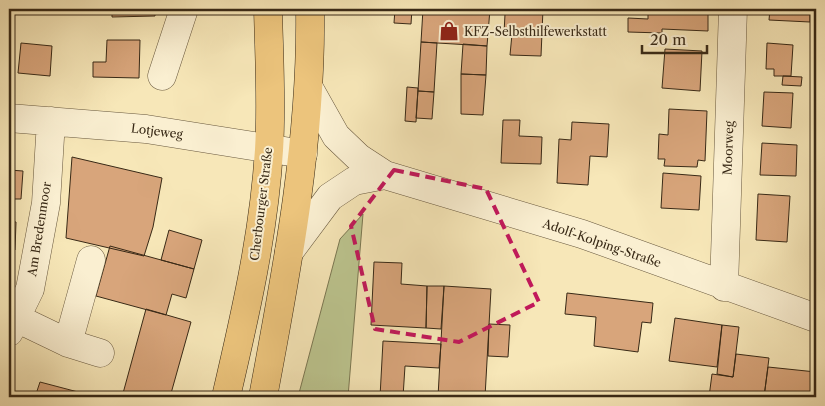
<svg xmlns="http://www.w3.org/2000/svg" width="825" height="406" font-family="'Libre Caslon Text',serif">
<style>
.green{fill:#bcc58f;stroke:#7a7752}
.building{fill:#d8a57b;stroke:#382916}
.lines{fill:none;stroke-linecap:round;stroke-linejoin:round}
.minor-casing{stroke:#68583e;stroke-width:29}
.major-casing{stroke:#382916;stroke-width:29}
.minor{stroke:#faefd1;stroke-width:28}
.major{stroke:#ecc47c;stroke-width:28}
.marked{fill:none;stroke:#c2185b;stroke-width:4;stroke-dasharray:10 6;stroke-linejoin:round}
.labels{text-anchor:middle;dominant-baseline:central;stroke-width:4;stroke-linejoin:round;paint-order:stroke}
.poi-label{font-size:12px;fill:#382916;stroke:#faefd1;text-anchor:start}
.street-label{font-size:12px;fill:#382916;stroke:#faefd1}
</style>
<rect width="100%" height="100%" fill="#f7e7b8"/>
<filter id="stains"><feTurbulence type="fractalNoise" baseFrequency=".004" numOctaves="4"/><feColorMatrix values="0 0 0 0 .2 0 0 0 0 .09 0 0 0 0 .02 0 0 0 .5 -.17"/></filter>
<radialGradient id="worn" r=".72"><stop offset=".6" stop-color="#630" stop-opacity="0"/><stop offset="1" stop-color="#630" stop-opacity=".3"/></radialGradient>
<path class="green" d="M 363,214 L 348,397 L 298,397 L 340,239 Z"/>
<path class="building" d="M 112,9 L 155,9 L 155,16 L 112,17 Z
M 395,9 L 412,9 L 411,24 L 394,23 Z
M 423,9 L 490,9 L 487,46 L 421,42 Z
M 512,9 L 543,9 L 541,56 L 510,55 L 512,34 L 504,34 L 505,14 L 512,14 Z
M 648,9 L 708,9 L 708,31 L 662,29 L 662,33 L 628,32 L 628,18 L 648,19 Z
M 770,9 L 810,9 L 810,22 L 769,20 Z
M 107,40 L 140,40 L 139,78 L 93,77 L 93,62 L 106,62 Z
M 421,42 L 437,43 L 434,92 L 418,91 Z
M 21,43 L 52,46 L 50,76 L 18,73 Z
M 767,43 L 793,45 L 791,76 L 774,76 L 774,69 L 766,69 Z
M 463,44 L 487,46 L 486,75 L 461,74 Z
M 665,49 L 702,51 L 700,91 L 662,88 Z
M 461,74 L 486,75 L 483,115 L 461,114 Z
M 783,76 L 802,77 L 801,86 L 782,85 Z
M 407,87 L 418,88 L 416,122 L 405,121 Z
M 418,91 L 434,92 L 432,119 L 416,118 Z
M 764,92 L 793,93 L 791,128 L 762,126 Z
M 669,109 L 707,111 L 705,161 L 698,160 L 697,167 L 664,166 L 665,159 L 658,159 L 659,134 L 668,135 Z
M 503,120 L 520,120 L 519,136 L 542,137 L 541,164 L 501,163 Z
M 572,122 L 609,124 L 607,157 L 590,156 L 588,185 L 557,183 L 559,139 L 571,140 Z
M 762,143 L 797,145 L 796,176 L 760,175 Z
M 72,157 L 162,178 L 153,227 L 144,256 L 66,238 Z
M 9,170 L 23,171 L 21,199 L 9,199 Z
M 663,173 L 701,176 L 699,210 L 661,208 Z
M 758,194 L 790,196 L 787,242 L 756,240 Z
M 9,221 L 16,222 L 15,250 L 9,249 Z
M 169,230 L 202,240 L 194,269 L 161,260 Z
M 110,246 L 194,269 L 186,298 L 172,294 L 166,315 L 96,296 Z
M 374,262 L 402,263 L 401,284 L 427,286 L 426,328 L 371,325 Z
M 427,286 L 444,286 L 441,329 L 426,328 Z
M 444,286 L 491,289 L 485,397 L 438,397 Z
M 567,293 L 653,303 L 651,323 L 642,322 L 638,352 L 594,346 L 596,317 L 565,314 Z
M 146,309 L 191,322 L 170,397 L 122,397 Z
M 675,318 L 722,325 L 717,367 L 669,361 Z
M 489,324 L 510,325 L 508,357 L 488,356 Z
M 722,325 L 739,327 L 733,377 L 717,374 Z
M 383,341 L 441,344 L 439,368 L 405,366 L 403,397 L 380,397 Z
M 736,354 L 769,358 L 764,397 L 709,397 L 712,374 L 733,377 Z
M 768,367 L 816,372 L 816,397 L 764,397 Z
M 40,382 L 97,397 L 35,397 Z"/>
<g class="lines">
<defs>
<path id="minor" d="M 162,76 L 184,9
M 309,88 L 336,136 L 359,158 L 385,175 L 582,234 L 816,318
M 9,118 L 146,129 L 303,154
M 289,252 L 330,197 L 354,181 L 385,175
M 724,287 L 733,9
M 16,318 L 68,343 L 100,353
M 9,332 L 30,289 L 46,203 L 51,121
M 68,343 L 91,260"/>
<path id="major" d="M 226,397 C 245,316 264,233 269,150 C 272,103 269,55 268,9
M 263,397 C 287,269 312,140 310,9"/>
</defs>
<use href="#minor" class="minor-casing"/>
<use href="#major" class="major-casing"/>
<use href="#minor" class="minor"/>
<use href="#major" class="major"/>
</g>
<path class="marked" d="M 394,170 L 486,189 L 539,302 L 459,342 L 375,329 L 351,226 Z"/>
<defs>
<symbol id="shop-bare" viewBox="-9 -9 18 18"><path d="M-5-2.5h2.3a2.7 3.5 0 0 1 5.4 0H5L5.5 6h-11ZM-1.5-2.5h3a1.5 2.3 0 0 0-3 0Z" fill="#8f2418" stroke="#faefd1" stroke-width="2.5" paint-order="stroke"/></symbol>
</defs>
<g fill-rule="evenodd">
<use href="#shop-bare" x="435" y="17" width="28" height="28"/>
</g>
<g class="labels">
<g class="poi-label">
<text x="464" y="31">KFZ-Selbsthilfewerkstatt</text>
</g>
<g class="street-label">
<text transform="translate(157 131) rotate(7)">Lotjeweg</text>
<text transform="translate(728 148) rotate(-88)">Moorweg</text>
<text transform="translate(261 204) rotate(-83)">Cherbourger Straße</text>
<text transform="translate(39 229) rotate(-81)">Am Bredenmoor</text>
<text transform="translate(602 243) rotate(19)">Adolf-Kolping-Straße</text>
</g>
</g>
<rect width="825" height="406" fill="none" stroke="#f7e7b8" stroke-width="30"/>
<rect x="10" y="10" width="805" height="386" fill="none" stroke="#382916" stroke-width="2.5"/>
<rect x="15" y="15" width="795" height="376" fill="none" stroke="#382916"/>
<path d="M642 45v8h65v-8" fill="none" stroke="#382916" stroke-width="2.5"/>
<text x="650" y="45" font-size="15" fill="#382916" stroke="#faefd1" stroke-width="4" paint-order="stroke">20 m</text>
<rect width="100%" height="100%" filter="url(#stains)"/>
<rect width="100%" height="100%" fill="url(#worn)"/>
</svg>
